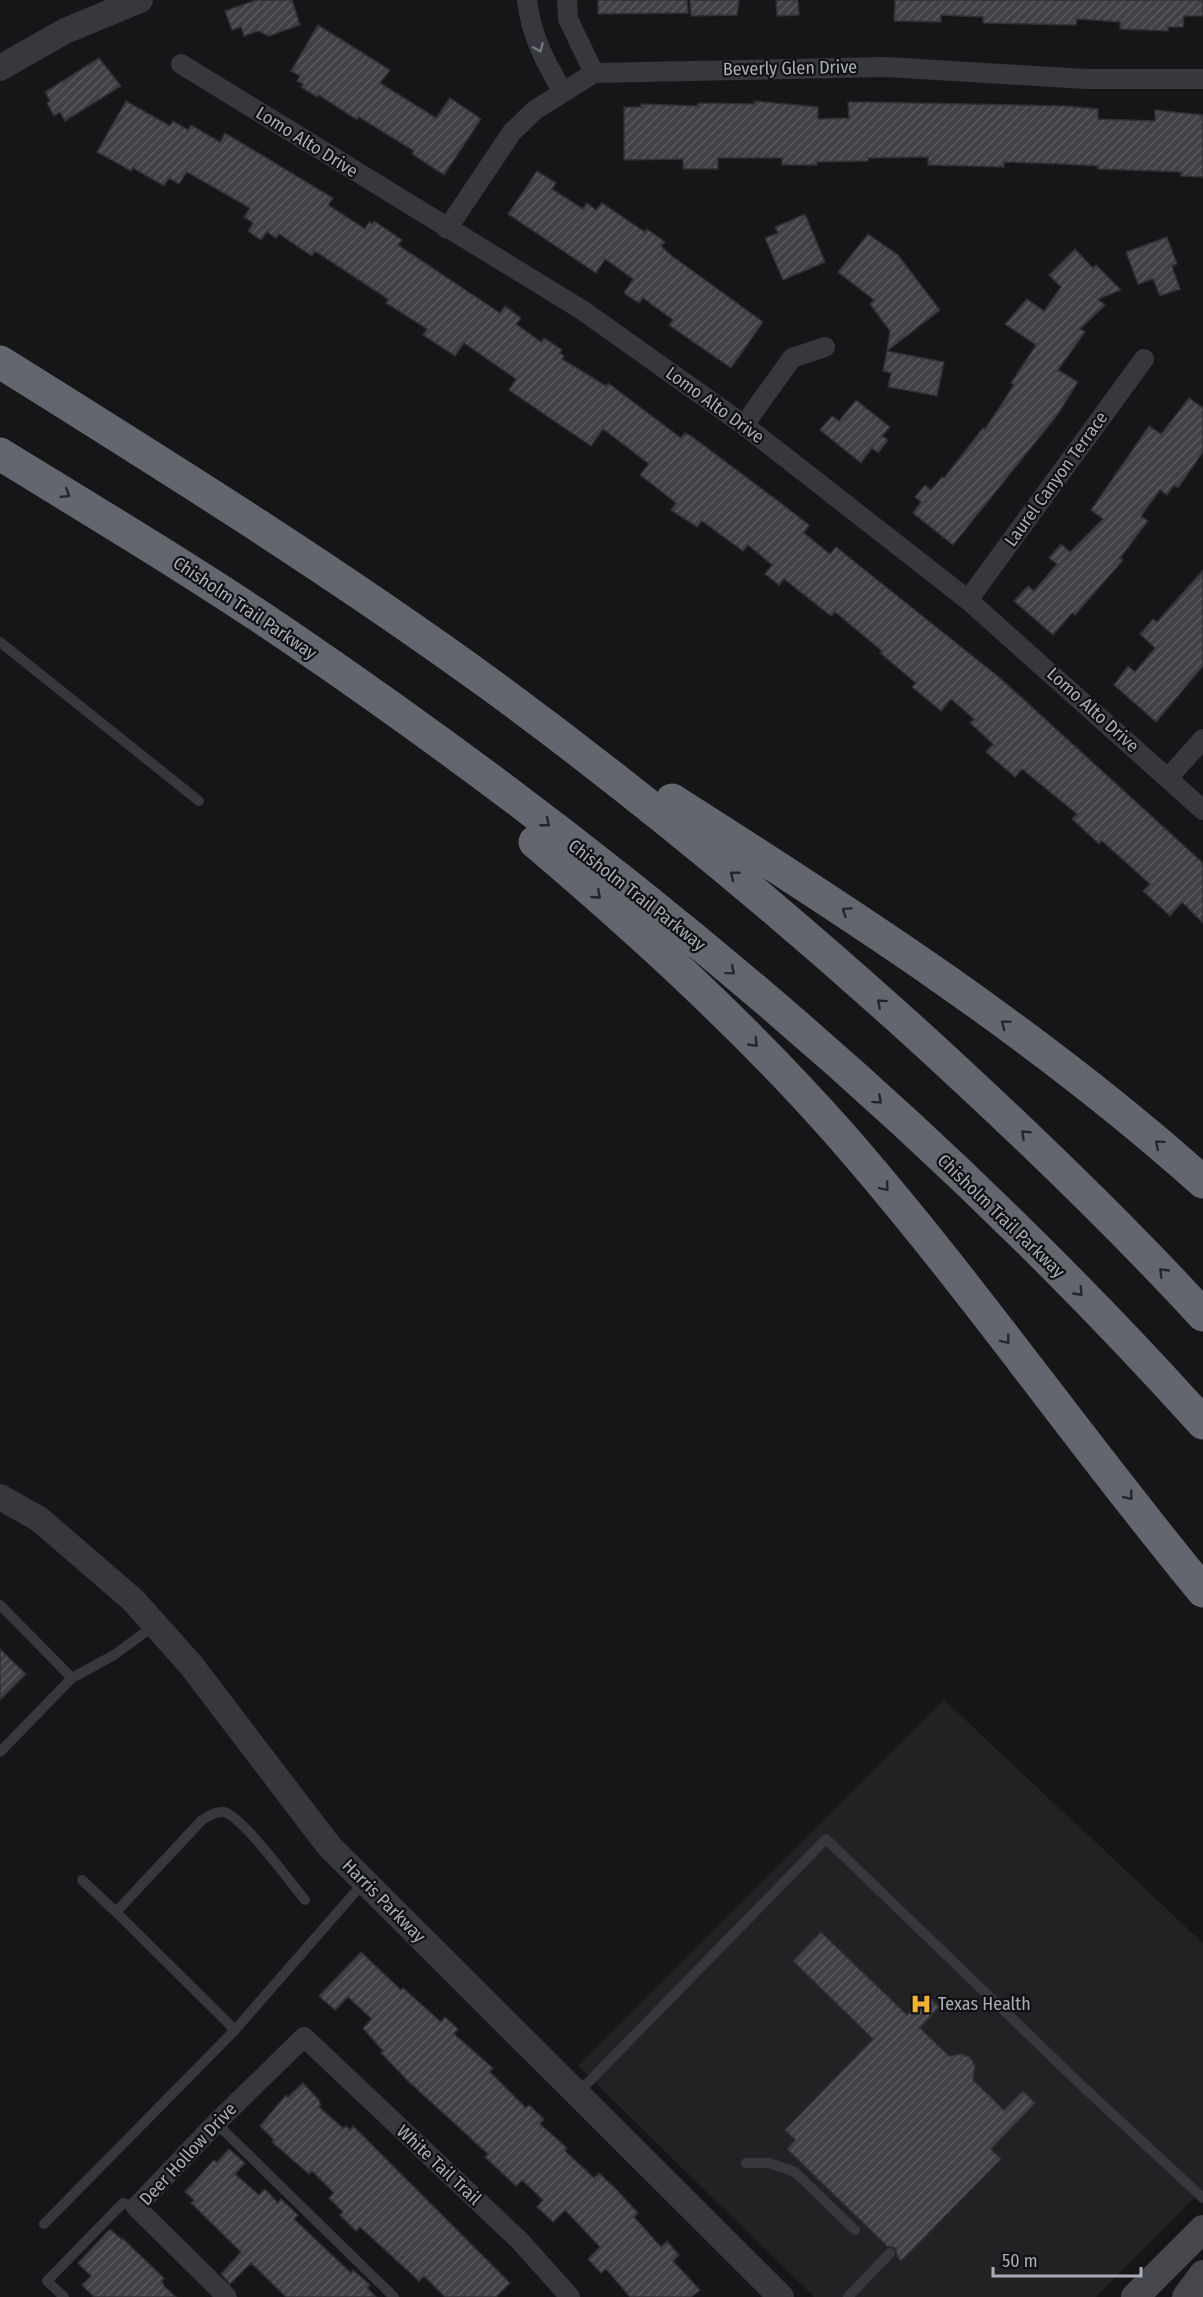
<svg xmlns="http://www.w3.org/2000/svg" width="1203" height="2297" font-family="'Fira Sans Condensed',sans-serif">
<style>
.built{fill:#222225}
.building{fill:url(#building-hatch);stroke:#303034;stroke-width:1.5}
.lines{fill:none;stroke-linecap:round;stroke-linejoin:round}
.service{stroke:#37383d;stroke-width:10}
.minor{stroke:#37383d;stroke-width:20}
.tertiary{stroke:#37383d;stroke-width:26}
.secondary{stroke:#45474d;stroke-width:28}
.motorway{stroke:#63666e;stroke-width:33}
.oneway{stroke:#757881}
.oneway2{stroke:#26262a}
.labels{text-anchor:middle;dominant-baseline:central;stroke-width:4.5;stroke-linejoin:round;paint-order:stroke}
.street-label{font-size:18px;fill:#a8adb8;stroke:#111113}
.poi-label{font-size:18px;fill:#a8adb8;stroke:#111113;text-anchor:start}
</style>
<defs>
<pattern id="building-hatch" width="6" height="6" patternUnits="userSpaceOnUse" patternTransform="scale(1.5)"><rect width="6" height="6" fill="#404145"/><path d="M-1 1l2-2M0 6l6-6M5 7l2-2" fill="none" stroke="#595a5e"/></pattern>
</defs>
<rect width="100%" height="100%" fill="#161618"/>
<path class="built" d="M 944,1700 L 1203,1943 L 1203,2189 L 1096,2297 L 814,2297 L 578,2066 Z"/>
<path class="building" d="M 256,0 L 292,0 L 300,25 L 269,36 L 258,31 L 244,36 L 241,27 L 232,30 L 225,11 Z
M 598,0 L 687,0 L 688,13 L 598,14 Z
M 690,0 L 739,0 L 737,15 L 691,16 Z
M 776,0 L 798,0 L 799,15 L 777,16 Z
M 895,0 L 1203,0 L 1203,16 L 1184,16 L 1183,27 L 1168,27 L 1168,31 L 1120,29 L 1120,22 L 1077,19 L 1076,25 L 983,23 L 983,17 L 941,15 L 941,22 L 894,21 Z
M 318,25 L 390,70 L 380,83 L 436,118 L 450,98 L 481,119 L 444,175 L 412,154 L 414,151 L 359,117 L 357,120 L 319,95 L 317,97 L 301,87 L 303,84 L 297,81 L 300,76 L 291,71 Z
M 99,58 L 121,86 L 65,121 L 60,112 L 54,116 L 47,103 L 50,101 L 45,92 Z
M 126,101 L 170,126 L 173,121 L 188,130 L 191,125 L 220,142 L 225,133 L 333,198 L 328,205 L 365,229 L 369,222 L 372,224 L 374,221 L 402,240 L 398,245 L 500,313 L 505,306 L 521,318 L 516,324 L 541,342 L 544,338 L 562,350 L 560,353 L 564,356 L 562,359 L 606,386 L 608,383 L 681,438 L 685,433 L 691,436 L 786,507 L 809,525 L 804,533 L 830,554 L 836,547 L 1000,678 L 1203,863 L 1203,923 L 1182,902 L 1170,916 L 1143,891 L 1150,884 L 1102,841 L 1099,844 L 1072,819 L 1077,814 L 1022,769 L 1015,777 L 986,752 L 993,744 L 970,723 L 974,719 L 951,699 L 941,711 L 912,687 L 916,683 L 880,653 L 882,651 L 835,612 L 831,616 L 784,579 L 779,585 L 765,574 L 772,565 L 748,545 L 743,551 L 702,521 L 697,527 L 671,510 L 676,503 L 640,475 L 649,464 L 603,429 L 591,446 L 509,390 L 516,379 L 464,343 L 455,356 L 423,335 L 427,329 L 386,303 L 388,299 L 315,251 L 312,256 L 279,234 L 276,238 L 267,232 L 261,240 L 248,231 L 253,223 L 244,217 L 250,208 L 187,172 L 179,184 L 169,178 L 164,186 L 133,168 L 131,171 L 97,152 Z
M 754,101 L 818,107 L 818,119 L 849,118 L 848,102 L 867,102 L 1065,106 L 1098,109 L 1098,119 L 1155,121 L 1155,110 L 1203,115 L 1203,177 L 1181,176 L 1181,172 L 1098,169 L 1098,166 L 1063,164 L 1004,162 L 1004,167 L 928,165 L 928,157 L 868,158 L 868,161 L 817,162 L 817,165 L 782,165 L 782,158 L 718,158 L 718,169 L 683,169 L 683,159 L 624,160 L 624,107 L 641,107 L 641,104 L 698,106 L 698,103 L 755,104 Z
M 537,171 L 556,183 L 552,189 L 583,209 L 587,203 L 596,210 L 602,203 L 645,232 L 647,229 L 665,242 L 661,246 L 672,256 L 763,322 L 731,368 L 669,325 L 673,320 L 643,298 L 639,303 L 624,293 L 633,279 L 605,259 L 596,273 L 508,214 Z
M 805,214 L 825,262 L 783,280 L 765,238 L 778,233 L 775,227 Z
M 868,234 L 898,255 L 940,310 L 887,351 L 890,331 L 870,304 L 874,300 L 838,272 Z
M 1167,237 L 1177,264 L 1172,266 L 1180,289 L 1160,296 L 1153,279 L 1138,284 L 1126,252 Z
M 1075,249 L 1093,268 L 1096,265 L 1121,290 L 1098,299 L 1105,305 L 1080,329 L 1085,332 L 1058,370 L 1078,382 L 1058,414 L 953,545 L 913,513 L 921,502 L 915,497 L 925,485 L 931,490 L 942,477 L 944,478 L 983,428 L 985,429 L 1014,385 L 1011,383 L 1036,345 L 1005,324 L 1027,299 L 1044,311 L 1061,287 L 1049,275 Z
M 887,351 L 944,362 L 937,396 L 888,387 L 891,373 L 883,371 Z
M 1189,398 L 1203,408 L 1203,452 L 1178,488 L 1174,485 L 1167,495 L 1160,490 L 1141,516 L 1148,521 L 1120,558 L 1123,560 L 1075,615 L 1072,613 L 1053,635 L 1014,601 L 1028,586 L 1034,591 L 1057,564 L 1049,558 L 1061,544 L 1070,552 L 1103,519 L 1091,510 L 1149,426 L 1161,434 Z
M 856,400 L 890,427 L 882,436 L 888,440 L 878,453 L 872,448 L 861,463 L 820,430 L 832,416 L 839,421 Z
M 1203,570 L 1203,666 L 1156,722 L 1114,685 L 1128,666 L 1135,672 L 1155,648 L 1140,634 L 1153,619 L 1157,622 Z
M 0,1649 L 26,1674 L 0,1700 Z
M 821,1932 L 907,2015 L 927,1995 L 939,2007 L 920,2028 L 949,2056 L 961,2054 L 970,2057 L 975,2065 L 973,2080 L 1004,2110 L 1023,2091 L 1035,2103 L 991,2149 L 1001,2159 L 901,2261 L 897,2256 L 896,2248 L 887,2246 L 787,2149 L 795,2140 L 785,2130 L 873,2039 L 793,1961 Z
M 361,1952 L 401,1990 L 403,1988 L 441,2022 L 445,2017 L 458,2029 L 454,2034 L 493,2068 L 490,2072 L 526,2108 L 529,2105 L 544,2119 L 540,2124 L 567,2148 L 565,2151 L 594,2178 L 599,2173 L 616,2189 L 638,2213 L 634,2217 L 661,2247 L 667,2241 L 679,2255 L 673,2261 L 700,2290 L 691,2297 L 630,2297 L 606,2269 L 601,2273 L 588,2259 L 600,2247 L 565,2210 L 553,2222 L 537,2207 L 543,2200 L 522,2180 L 516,2186 L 485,2157 L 488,2154 L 408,2081 L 381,2053 L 383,2051 L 363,2028 L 372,2019 L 348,1997 L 335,2010 L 319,1996 Z
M 303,2083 L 318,2099 L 321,2105 L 319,2107 L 343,2128 L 346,2126 L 350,2130 L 353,2126 L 510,2283 L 496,2297 L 445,2297 L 424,2276 L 419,2281 L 360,2227 L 356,2231 L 340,2215 L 343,2212 L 329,2198 L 334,2193 L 312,2171 L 309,2174 L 272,2142 L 274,2140 L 260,2126 L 286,2095 L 288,2097 Z
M 229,2149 L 245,2163 L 235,2174 L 259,2195 L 265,2189 L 278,2203 L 281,2199 L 298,2215 L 294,2219 L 351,2273 L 353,2270 L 370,2285 L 367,2288 L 376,2297 L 286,2297 L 251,2263 L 230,2284 L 221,2274 L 241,2252 L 191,2203 L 194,2200 L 185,2192 L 214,2160 L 217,2162 Z
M 110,2229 L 121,2239 L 122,2238 L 164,2278 L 162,2281 L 164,2286 L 176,2297 L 94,2297 L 82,2285 L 91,2276 L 78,2263 Z"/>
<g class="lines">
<path class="service" d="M 0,642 L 199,801
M 0,1605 L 72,1678
M 0,1752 L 72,1678 L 114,1655 L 155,1625
M 82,1880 L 116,1912
M 235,2030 L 116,1912 L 202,1820 C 208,1816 216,1811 224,1812 C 243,1817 290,1882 305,1900
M 577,2094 L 826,1839 L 1079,2083 L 1203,2198
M 216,2123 L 394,2297
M 746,2163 L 769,2163 L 795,2172 L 855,2230
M 44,2224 L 235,2030 L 364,1882
M 64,2297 L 47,2281 L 123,2203 L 136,2207
M 848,2297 L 890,2253"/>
<path class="minor" d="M 527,0 C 531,35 545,62 563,92
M 567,0 L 568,19 L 594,73
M 181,64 L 582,310 L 744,425 L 968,600 L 1203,810
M 447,229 L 512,132 L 535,110 L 594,73 L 887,67 L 1086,79 L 1203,79
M 744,425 L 792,358 L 825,347
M 968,600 L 1144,359
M 1168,778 L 1203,739
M 227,2297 L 136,2207 L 216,2123 L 304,2037 L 520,2241 L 570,2297"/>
<path class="tertiary" d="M 0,68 L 65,31 L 140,0
M 0,1497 L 39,1519 L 133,1600 L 191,1665 L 329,1846 L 781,2297"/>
<path class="secondary" d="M 1135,2297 L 1203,2229
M 1186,2297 L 1203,2274"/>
<path class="motorway" d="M 0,362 C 166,466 333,570 491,685 C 637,792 776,907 910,1028 C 1011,1120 1110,1214 1203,1315
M 0,454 C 99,515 200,575 296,641 C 625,866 936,1127 1203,1423
M 672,800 C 856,917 1040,1036 1203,1182
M 535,842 C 642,933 745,1027 838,1132 C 967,1279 1078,1440 1203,1591"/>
</g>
<defs><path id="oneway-chevron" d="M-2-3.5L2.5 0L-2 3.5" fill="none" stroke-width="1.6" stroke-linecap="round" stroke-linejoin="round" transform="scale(1.5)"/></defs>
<use class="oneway" href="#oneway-chevron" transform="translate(539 48) rotate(67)"/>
<g class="oneway2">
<use href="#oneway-chevron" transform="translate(66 494) rotate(32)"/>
<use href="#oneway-chevron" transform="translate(546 823) rotate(38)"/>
<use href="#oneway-chevron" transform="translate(734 875) rotate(-141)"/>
<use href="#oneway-chevron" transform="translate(597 895) rotate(41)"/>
<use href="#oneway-chevron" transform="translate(846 911) rotate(-145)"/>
<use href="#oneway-chevron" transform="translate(731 971) rotate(40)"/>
<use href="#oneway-chevron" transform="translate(881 1003) rotate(-138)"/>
<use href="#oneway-chevron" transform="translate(1005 1024) rotate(-143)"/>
<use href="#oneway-chevron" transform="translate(754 1043) rotate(46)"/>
<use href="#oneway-chevron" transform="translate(878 1100) rotate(42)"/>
<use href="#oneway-chevron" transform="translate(1025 1134) rotate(-137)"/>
<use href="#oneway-chevron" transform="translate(1159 1144) rotate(-140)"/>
<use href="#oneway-chevron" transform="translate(885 1187) rotate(50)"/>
<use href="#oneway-chevron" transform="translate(1163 1272) rotate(-134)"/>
<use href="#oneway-chevron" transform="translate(1079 1292) rotate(46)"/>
<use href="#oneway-chevron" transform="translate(1006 1340) rotate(52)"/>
<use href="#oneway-chevron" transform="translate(1129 1496) rotate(51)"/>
</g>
<defs>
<symbol id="hospital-bare" viewBox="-9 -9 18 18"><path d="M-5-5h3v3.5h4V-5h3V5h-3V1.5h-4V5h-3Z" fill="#f2b134" stroke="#111113" stroke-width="2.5" paint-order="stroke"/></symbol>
</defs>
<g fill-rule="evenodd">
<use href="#hospital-bare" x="906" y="1989" width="30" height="30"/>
</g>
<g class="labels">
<g class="street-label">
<text transform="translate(790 68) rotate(-1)">Beverly Glen Drive</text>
<text transform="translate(307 142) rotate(32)">Lomo Alto Drive</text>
<text transform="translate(715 405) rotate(36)">Lomo Alto Drive</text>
<text transform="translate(1056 479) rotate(-54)">Laurel Canyon Terrace</text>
<text transform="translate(245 608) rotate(34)">Chisholm Trail Parkway</text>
<text transform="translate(1093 710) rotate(42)">Lomo Alto Drive</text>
<text transform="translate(637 895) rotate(38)">Chisholm Trail Parkway</text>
<text transform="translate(1001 1216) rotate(44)">Chisholm Trail Parkway</text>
<text transform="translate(384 1901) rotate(45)">Harris Parkway</text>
<text transform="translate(188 2154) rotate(-47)">Deer Hollow Drive</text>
<text transform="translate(439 2165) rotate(43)">White Tail Trail</text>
</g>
<g class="poi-label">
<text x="938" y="2004">Texas Health</text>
</g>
</g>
<path d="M993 2267v9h148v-9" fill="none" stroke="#a8adb8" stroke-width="3"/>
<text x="1002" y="2267" font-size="18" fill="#a8adb8" stroke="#111113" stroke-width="4.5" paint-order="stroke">50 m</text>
</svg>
